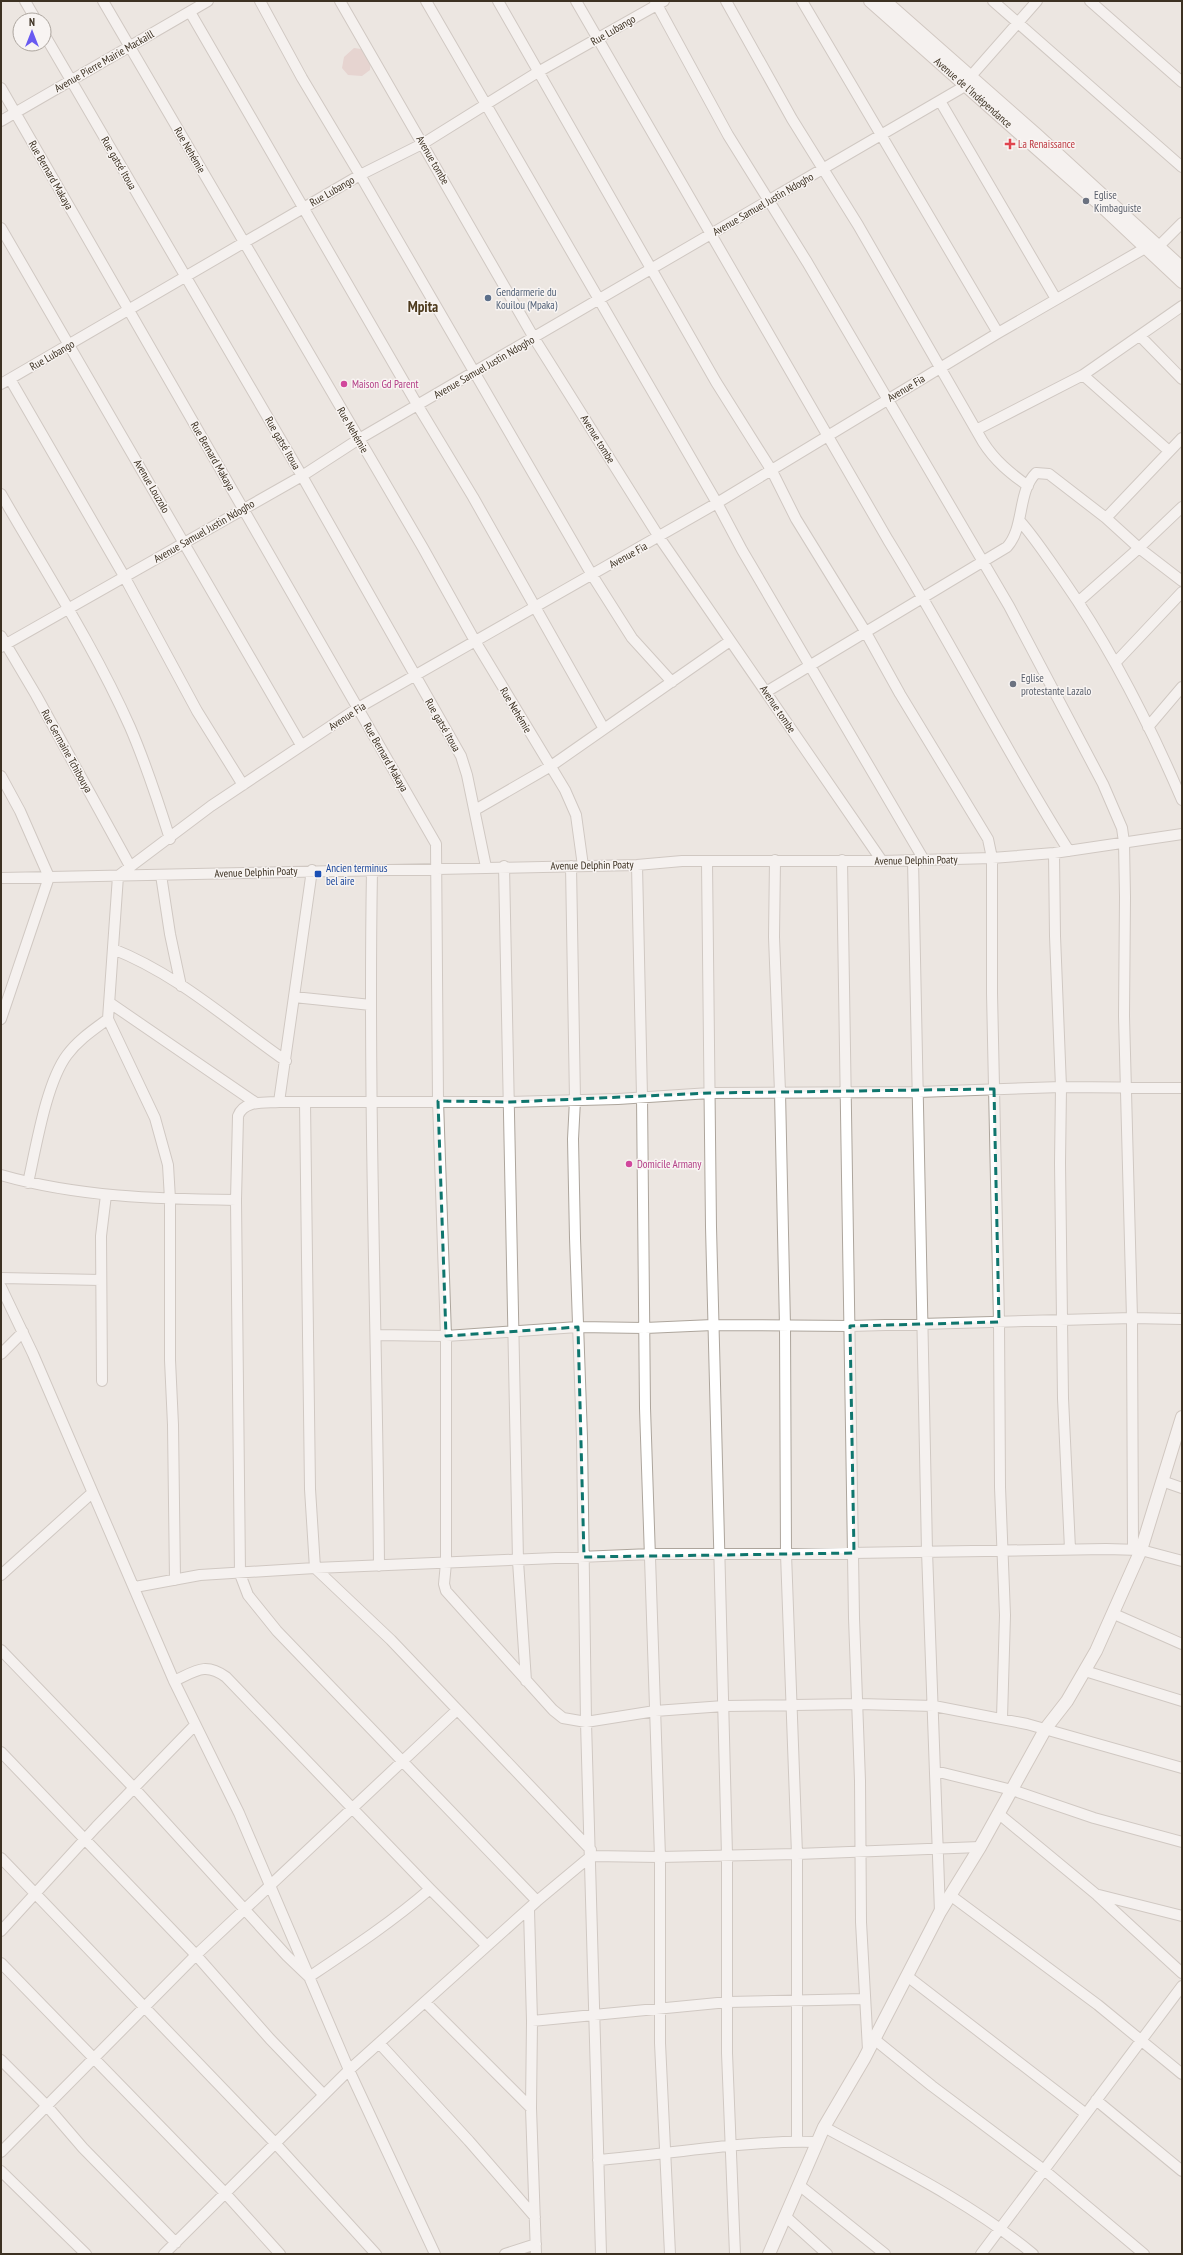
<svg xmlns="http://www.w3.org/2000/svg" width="1183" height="2255" font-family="'PT Sans Narrow',sans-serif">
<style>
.green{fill:#ddbeba}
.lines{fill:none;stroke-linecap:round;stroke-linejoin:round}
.street-casing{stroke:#ada59c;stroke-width:12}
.secondary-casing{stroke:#aea398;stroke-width:14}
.street{stroke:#fff;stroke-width:10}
.secondary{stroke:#fff;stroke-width:12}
.marked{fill:none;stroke:#0f766e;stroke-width:3;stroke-dasharray:8 5;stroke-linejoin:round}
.health-dot{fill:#e0444e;stroke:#f8f4f2;stroke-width:1.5}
.worship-dot{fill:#6b7280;stroke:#f8f4f2;stroke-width:1.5}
.service-dot{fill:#5c6f8a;stroke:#f8f4f2;stroke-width:1.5}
.hotel-dot{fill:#d1479c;stroke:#f8f4f2;stroke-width:1.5}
.transit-dot{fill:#1a4fb4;stroke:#f8f4f2;stroke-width:1.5}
.labels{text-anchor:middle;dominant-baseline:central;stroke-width:3;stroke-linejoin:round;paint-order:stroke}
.street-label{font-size:11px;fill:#3c3122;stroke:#f8f4f2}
.health-label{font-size:11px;fill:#be3a42;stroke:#f8f4f2;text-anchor:start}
.worship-label{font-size:11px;fill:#5b616d;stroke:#f8f4f2;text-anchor:start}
.service-label{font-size:11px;fill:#4e5e75;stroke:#f8f4f2;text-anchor:start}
.hotel-label{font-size:11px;fill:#b23c85;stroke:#f8f4f2;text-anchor:start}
.transit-label{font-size:11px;fill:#164399;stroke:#f8f4f2;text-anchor:start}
.district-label{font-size:15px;font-weight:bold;fill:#4e3b1e;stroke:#f8f4f2}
</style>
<rect width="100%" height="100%" fill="#ece6e1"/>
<path class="green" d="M 354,48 L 368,50 L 371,57 L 370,70 L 362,76 L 348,75 L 342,68 L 344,57 Z"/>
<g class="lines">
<defs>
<path id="street" d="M 25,1 L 36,20
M 103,1 L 423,548 L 475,641 L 565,790 L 576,815 L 583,866
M 260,1 L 302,78 L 360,175 L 592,575 L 632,638 L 672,682
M 340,1 L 534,338 L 659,537 L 882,861
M 426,1 L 717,503 L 742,550 L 924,860
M 498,1 L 716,382 L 772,471 L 796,519 L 865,631 L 900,694 L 988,839 L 992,858 L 992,993 L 999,1322 L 1000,1487 L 1005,1615 L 1002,1718
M 576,1 L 888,540 C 951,642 1005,750 1069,851
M 655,1 L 728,135 L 807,262 L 1009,606 L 1103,784 L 1122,828 L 1124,842 L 1125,897 L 1124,1016 L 1132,1318 L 1133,1549
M 726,1 L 792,119 L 858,225 L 983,442 C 995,461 1010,473 1028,486
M 802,1 L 998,333
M 993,1 L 1182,167
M 1090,1 L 1182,82
M 190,12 L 418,406 L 473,497 L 604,729
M 44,34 L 302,476 L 461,756 L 467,775 L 486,867
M 971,76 L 1037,1
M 1,88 L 436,844 L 438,1101 L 446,1336 L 446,1563 L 444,1584 L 446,1591 L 553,1710 L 563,1718 L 586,1722 L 655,1711 L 724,1706 L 859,1704 L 934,1706 L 1027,1724 L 1182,1768
M 940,101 L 1056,299
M 1,121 L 208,1
M 1,228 L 301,745
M 1158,247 L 1182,223
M 1140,336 L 1182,379
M 1083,375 L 1169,451
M 10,379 L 124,576 L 197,711 L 243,785
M 1,384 L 360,175 L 424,143 L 538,72 L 664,1
M 976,430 L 1083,375 L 1182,306
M 1,494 C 45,571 94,646 130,727 C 146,764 158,801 170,839
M 1106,518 L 1182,438
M 1019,520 C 1036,539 1049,560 1064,581 C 1112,650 1149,723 1182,800
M 1078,602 L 1139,548 L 1182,507
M 1,636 L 36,695 L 130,866
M 1,647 L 302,476 L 359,439 L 965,86
M 1116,662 L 1182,592
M 766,692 L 1007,547 C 1025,527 1017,492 1036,473 L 1049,474 L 1106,518 L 1139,548 L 1182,581
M 1148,727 L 1182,687
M 1,776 L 20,811 L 49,877 L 1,1019
M 475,810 L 551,766 L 730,641
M 1054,853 L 1055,936 L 1061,1087 L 1060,1163 L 1063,1398 L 1070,1549
M 775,860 L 774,937 L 780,1092 L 785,1326 L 786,1554 L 797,1854 L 797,2141
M 842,860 L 854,1618 L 860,1781 L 861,1922 L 868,2050
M 913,860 L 927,1551 L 940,1912
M 707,862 L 711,1227 L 727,1855 L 727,2053 L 735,2254
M 637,865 L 642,1097 L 645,1408 L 660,1857 L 660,2043 L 670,2254
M 504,866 L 518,1561 L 526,1681
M 571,866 L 575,1100 L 573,1139 L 575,1238 L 582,1438 L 586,1722 L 601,2254
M 372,870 C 368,1102 377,1334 379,1566
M 161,875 L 170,934 L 181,986
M 1,878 L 637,865 L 682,861 L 882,861 L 992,858 L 1054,853 L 1182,834
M 113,949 C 177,974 230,1022 286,1061
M 294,997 L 371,1005
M 110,1003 L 256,1103
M 279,1102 L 312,870
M 305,1102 L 310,1489 L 315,1568 L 391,1640 L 591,1850
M 1,1175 C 78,1197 157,1199 236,1200
M 28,1183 C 36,1148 46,1083 67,1055 C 78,1040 93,1030 108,1019
M 1,1278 L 101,1280
M 1,1287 L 33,1354 L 174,1681 L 239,1813 L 349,2070 L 435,2254
M 376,1335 L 446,1336 L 578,1327 L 645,1328 L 713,1325 L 850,1326 L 1132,1318 L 1182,1319
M 1,1354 L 23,1332
M 102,1381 L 101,1236 L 106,1195
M 1162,1481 L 1182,1488
M 1,1575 L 92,1493
M 175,1580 L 173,1425 L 170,1360 L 170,1199 L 168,1165 L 155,1118 L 108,1019 L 118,876 L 211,806 L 358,708 L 717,503 L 998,333 L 1147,247
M 135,1587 L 200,1575 L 315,1568 L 651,1554 L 786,1554 L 1106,1549 L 1141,1550 L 1182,1561
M 1114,1614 L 1182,1644
M 1,1650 L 135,1789 L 287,1956 L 309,1977 C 351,1949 392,1922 430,1889
M 1085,1671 L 1182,1701
M 174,1681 C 196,1671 205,1662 226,1677 L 430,1889 L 487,1946
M 1,1752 L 196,1955 L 270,2039 L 323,2094
M 935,1771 L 1012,1790 L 1094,1818 L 1182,1842
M 999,1814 L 1097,1895 L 1182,1973
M 1,1858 L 275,2143 L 376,2254
M 950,1895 L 1098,2005 L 1182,2074
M 1099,1895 L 1182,1916
M 537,1901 L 277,1631 L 248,1595 L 240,1574 L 236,1200 L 238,1116 C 244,1100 264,1103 279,1102 L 510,1102 L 618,1099 L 710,1093 L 918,1092 L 1061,1087 L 1182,1088
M 529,1910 L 532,2021 L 531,2108 L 536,2254
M 1,1931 L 96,1827 L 195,1725
M 1,1963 L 225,2193 L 280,2254
M 907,1976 L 1086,2114
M 425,2002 L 531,2108
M 532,2021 L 728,2002 L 864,1999
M 874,2039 L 932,2086 L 1044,2170 L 1144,2254
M 379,2043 L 469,2141 L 535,2217
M 1,2060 L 46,2105 L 83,2148 L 176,2243
M 1096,2100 L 1182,2171
M 824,2127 C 896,2166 970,2202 1033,2254
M 1,2152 L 196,1955 L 457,1710
M 598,2160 C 671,2154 744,2140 817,2142
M 1,2171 L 86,2254
M 799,2185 L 885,2254
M 785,2216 L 827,2254
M 164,2254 L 349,2070 L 537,1901 L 591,1856 L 660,1857 L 797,1854 L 980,1847
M 505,2254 L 536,2244
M 981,2254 L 1182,1986"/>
<g id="secondary">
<path id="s1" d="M 870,1 L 1097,202 L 1182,282"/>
<path d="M 885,1 L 1037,135 L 1182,268"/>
<path d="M 769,2254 L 824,2127 L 864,2059 L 940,1912 L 980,1847 L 1046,1728 L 1067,1701 L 1096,1651 L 1141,1550 L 1182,1417"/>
</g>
</defs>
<use href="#street" class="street-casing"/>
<use href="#secondary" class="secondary-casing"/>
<use href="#street" class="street"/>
<use href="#secondary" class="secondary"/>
</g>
<path d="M0 0H1183V2255H0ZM 994,1089 L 999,1322 L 850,1326 L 854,1553 L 584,1557 L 578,1327 L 446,1336 L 438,1101 L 510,1102 L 710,1093 Z" fill="#ece6e1" fill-opacity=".55" fill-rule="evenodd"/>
<path class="marked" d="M 994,1089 L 999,1322 L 850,1326 L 854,1553 L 584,1557 L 578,1327 L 446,1336 L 438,1101 L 510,1102 L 710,1093 Z"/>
<path class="health-dot" d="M1008 138h4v4h4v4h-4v4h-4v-4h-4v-4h4z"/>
<g class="worship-dot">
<circle cx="1086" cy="201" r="4"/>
<circle cx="1013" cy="684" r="4"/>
</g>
<circle class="service-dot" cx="488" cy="298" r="4"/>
<g class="hotel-dot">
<circle cx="344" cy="384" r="4"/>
<circle cx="629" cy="1164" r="4"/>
</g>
<rect class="transit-dot" x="314" y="870" width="8" height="8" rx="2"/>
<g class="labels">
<g class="street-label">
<text transform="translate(613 30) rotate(-30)">Rue Lubango</text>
<text transform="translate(104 61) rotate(-30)">Avenue Pierre Mairie Mackaill</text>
<text stroke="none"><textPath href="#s1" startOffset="138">Avenue de l'Indépendance</textPath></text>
<text transform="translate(190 150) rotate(60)">Rue Nehémie</text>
<text transform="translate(433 160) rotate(60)">Avenue tombe</text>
<text transform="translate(119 163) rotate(60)">Rue gatsé Itoua</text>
<text transform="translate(51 175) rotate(60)">Rue Bernard Makaya</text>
<text transform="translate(332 191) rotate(-30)">Rue Lubango</text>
<text transform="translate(763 204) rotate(-30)">Avenue Samuel Justin Ndogho</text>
<text transform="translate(52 355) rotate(-30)">Rue Lubango</text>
<text transform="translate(484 367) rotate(-30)">Avenue Samuel Justin Ndogho</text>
<text transform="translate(906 388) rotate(-31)">Avenue Fia</text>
<text transform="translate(353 430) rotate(60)">Rue Nehémie</text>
<text transform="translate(598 439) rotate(58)">Avenue tombe</text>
<text transform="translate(283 443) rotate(60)">Rue gatsé Itoua</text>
<text transform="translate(213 456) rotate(60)">Rue Bernard Makaya</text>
<text transform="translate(152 486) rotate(60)">Avenue Louzolo</text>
<text transform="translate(204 531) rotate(-30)">Avenue Samuel Justin Ndogho</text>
<text transform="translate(628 555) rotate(-29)">Avenue Fia</text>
<text transform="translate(778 709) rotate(56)">Avenue tombe</text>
<text transform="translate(516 710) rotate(59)">Rue Nehémie</text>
<text transform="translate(347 716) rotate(-33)">Avenue Fia</text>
<text transform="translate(443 725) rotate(60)">Rue gatsé Itoua</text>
<text transform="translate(67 751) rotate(61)">Rue Germaine Tchibouya</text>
<text transform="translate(386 757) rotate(60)">Rue Bernard Makaya</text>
<text transform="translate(916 860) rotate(-1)">Avenue Delphin Poaty</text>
<text transform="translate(592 865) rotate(-1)">Avenue Delphin Poaty</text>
<text transform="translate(256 872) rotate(-2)">Avenue Delphin Poaty</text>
</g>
<g class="health-label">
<text x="1018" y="144">La Renaissance</text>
</g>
<g class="worship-label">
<text x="1094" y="195">Eglise<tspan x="1094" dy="13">Kimbaguiste</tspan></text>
<text x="1021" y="678">Eglise<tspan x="1021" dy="13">protestante Lazalo</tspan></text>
</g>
<g class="service-label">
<text x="496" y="292">Gendarmerie du<tspan x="496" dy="13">Kouilou (Mpaka)</tspan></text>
</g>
<g class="hotel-label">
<text x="352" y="384">Maison Gd Parent</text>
<text x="637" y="1164">Domicile Armany</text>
</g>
<g class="transit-label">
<text x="326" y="868">Ancien terminus<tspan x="326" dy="13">bel aire</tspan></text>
</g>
<g class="district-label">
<text x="423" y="306">Mpita</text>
</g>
</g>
<rect width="1183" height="2255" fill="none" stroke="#3c3122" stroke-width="4"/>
<g transform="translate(32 32)"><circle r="19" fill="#f8f4f2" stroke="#ada69f"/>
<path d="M0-3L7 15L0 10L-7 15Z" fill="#695af1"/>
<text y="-6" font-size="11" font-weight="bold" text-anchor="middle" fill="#3c3122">N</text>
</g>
</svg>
